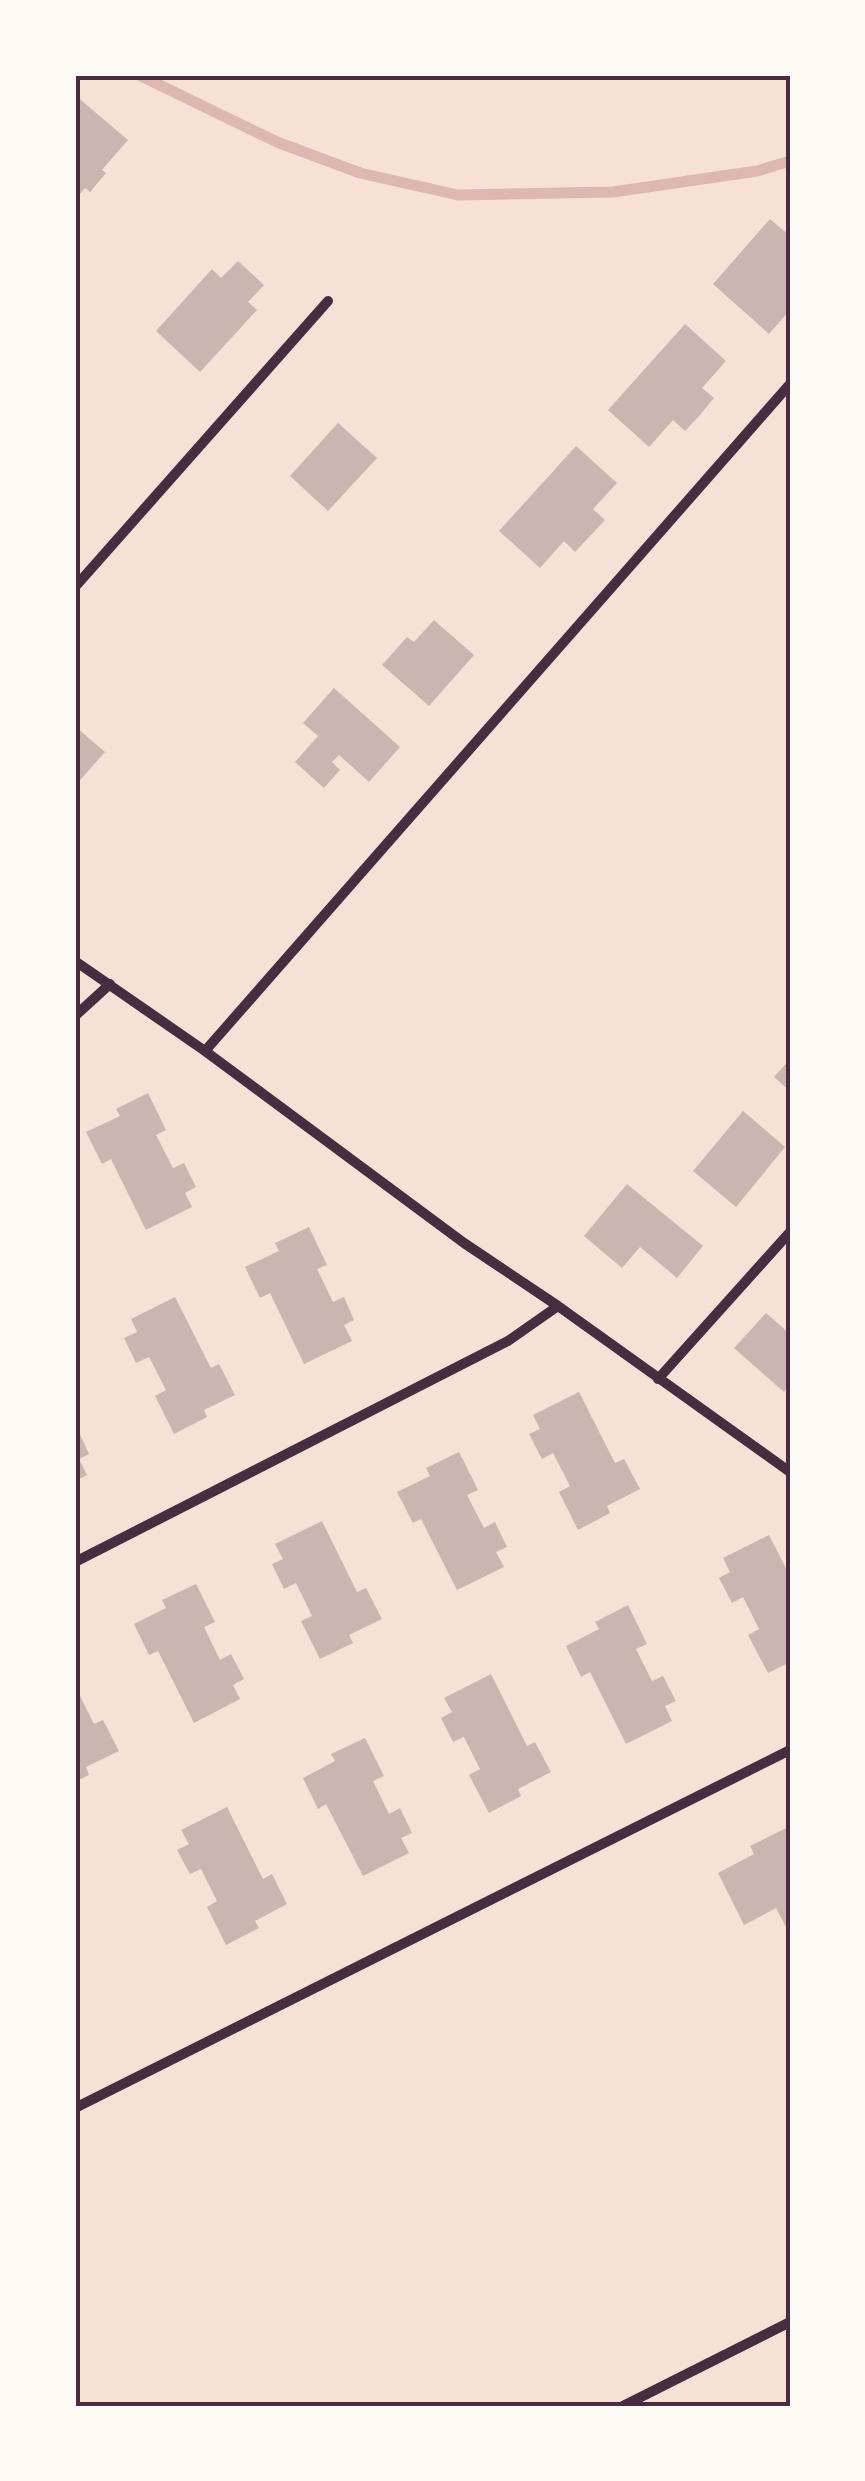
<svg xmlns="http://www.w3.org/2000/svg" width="865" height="2481" font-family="'DejaVu Sans',sans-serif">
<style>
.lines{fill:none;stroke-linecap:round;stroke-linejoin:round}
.stream{stroke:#dcb8b0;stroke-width:11}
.building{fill:#ccb4b1}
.minor{stroke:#4a2c40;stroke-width:10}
.neatline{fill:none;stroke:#4a2c40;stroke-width:4}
</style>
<rect width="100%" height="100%" fill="#f7e1d7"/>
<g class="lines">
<path class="stream" d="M 139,75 L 277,142 L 360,173 L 458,195 L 613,192 L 757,171 L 790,161"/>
</g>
<path class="building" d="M 75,95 L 128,140 L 102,170 L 106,173 L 90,192 L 85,188 L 75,200 Z
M 770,219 L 790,236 L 790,310 L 769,334 L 713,284 Z
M 238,261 L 264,285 L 248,302 L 257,310 L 200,372 L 156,331 L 212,269 L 221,278 Z
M 685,324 L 726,361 L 702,388 L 714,398 L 700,415 L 685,431 L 673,420 L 649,447 L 608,410 Z
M 338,423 L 377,458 L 328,511 L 290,476 Z
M 576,446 L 617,483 L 593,509 L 605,520 L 575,552 L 564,541 L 540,568 L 499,531 Z
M 434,620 L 474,655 L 429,706 L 382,665 L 407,637 L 414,642 Z
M 334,688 L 400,747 L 369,782 L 339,755 L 332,762 L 340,770 L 324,788 L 295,762 L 318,736 L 303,723 Z
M 75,726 L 105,752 L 75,786 Z
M 790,1059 L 790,1091 L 774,1077 Z
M 148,1093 L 166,1130 L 156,1135 L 173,1168 L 184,1163 L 196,1187 L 185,1193 L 192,1207 L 146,1230 L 111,1159 L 102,1164 L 86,1132 L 120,1116 L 116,1109 Z
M 743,1111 L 785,1147 L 736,1207 L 693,1171 Z
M 627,1184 L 703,1246 L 677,1278 L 640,1247 L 622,1268 L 584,1236 Z
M 309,1227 L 327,1265 L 317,1269 L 333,1302 L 344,1297 L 354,1320 L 344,1325 L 352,1341 L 304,1364 L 270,1293 L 260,1298 L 245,1267 L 279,1251 L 275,1243 Z
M 175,1297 L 211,1368 L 219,1364 L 235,1395 L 204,1410 L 207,1417 L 174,1434 L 155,1396 L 166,1390 L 149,1357 L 136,1363 L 124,1338 L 137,1332 L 131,1319 Z
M 766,1313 L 790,1334 L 790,1385 L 784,1392 L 734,1348 Z
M 579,1392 L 615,1463 L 624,1459 L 640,1489 L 607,1506 L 610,1513 L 578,1530 L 559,1492 L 570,1486 L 553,1453 L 542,1459 L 529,1434 L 540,1429 L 533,1415 Z
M 79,1432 L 89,1454 L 79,1459 L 87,1475 L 75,1481 L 75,1433 Z
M 459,1452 L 478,1490 L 467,1495 L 484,1528 L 495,1522 L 507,1547 L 496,1552 L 504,1567 L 457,1590 L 421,1519 L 413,1523 L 397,1492 L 430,1476 L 426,1468 Z
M 322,1521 L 357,1592 L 366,1588 L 382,1619 L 349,1635 L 353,1643 L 320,1659 L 301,1621 L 312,1616 L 296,1583 L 284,1589 L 272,1564 L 283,1559 L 275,1544 Z
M 769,1535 L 790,1576 L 790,1662 L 768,1673 L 748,1635 L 759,1629 L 743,1597 L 732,1603 L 719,1578 L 730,1572 L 723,1558 Z
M 196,1584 L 215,1622 L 204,1627 L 220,1660 L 231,1654 L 244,1679 L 233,1685 L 240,1699 L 194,1723 L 158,1651 L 149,1655 L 134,1624 L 166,1608 L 162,1600 Z
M 628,1605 L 647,1644 L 636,1649 L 652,1681 L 663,1676 L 676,1701 L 665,1706 L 672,1721 L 626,1744 L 590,1672 L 581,1677 L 566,1646 L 599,1629 L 595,1622 Z
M 491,1674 L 527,1746 L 535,1742 L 551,1772 L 518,1789 L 521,1796 L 489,1813 L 469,1775 L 480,1769 L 464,1737 L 453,1742 L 441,1718 L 452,1712 L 444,1698 Z
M 75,1686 L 94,1724 L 103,1720 L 119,1751 L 86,1767 L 89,1775 L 75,1782 Z
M 365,1738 L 384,1776 L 373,1781 L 389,1814 L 400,1808 L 412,1833 L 401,1838 L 409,1853 L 363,1876 L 326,1804 L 318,1809 L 303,1778 L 335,1761 L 331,1754 Z
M 227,1807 L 263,1879 L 272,1874 L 287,1904 L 255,1921 L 259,1928 L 226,1945 L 207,1907 L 217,1901 L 201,1869 L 190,1874 L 177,1850 L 189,1844 L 181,1830 Z
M 790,1826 L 790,1935 L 776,1908 L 744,1925 L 718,1873 L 754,1854 L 750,1846 Z"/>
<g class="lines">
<path class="minor" d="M 75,587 L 328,301
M 75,961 L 205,1051 L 464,1243 L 558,1306 L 790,1472
M 75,1016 L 110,984
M 205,1051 L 790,384
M 658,1379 L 790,1232
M 75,1562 L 508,1341 L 558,1306
M 75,2108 L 790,1750
M 623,2406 L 790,2322"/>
</g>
<rect width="865" height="2481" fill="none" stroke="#fffaf5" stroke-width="155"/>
<rect x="78" y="78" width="710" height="2326" class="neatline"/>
</svg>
